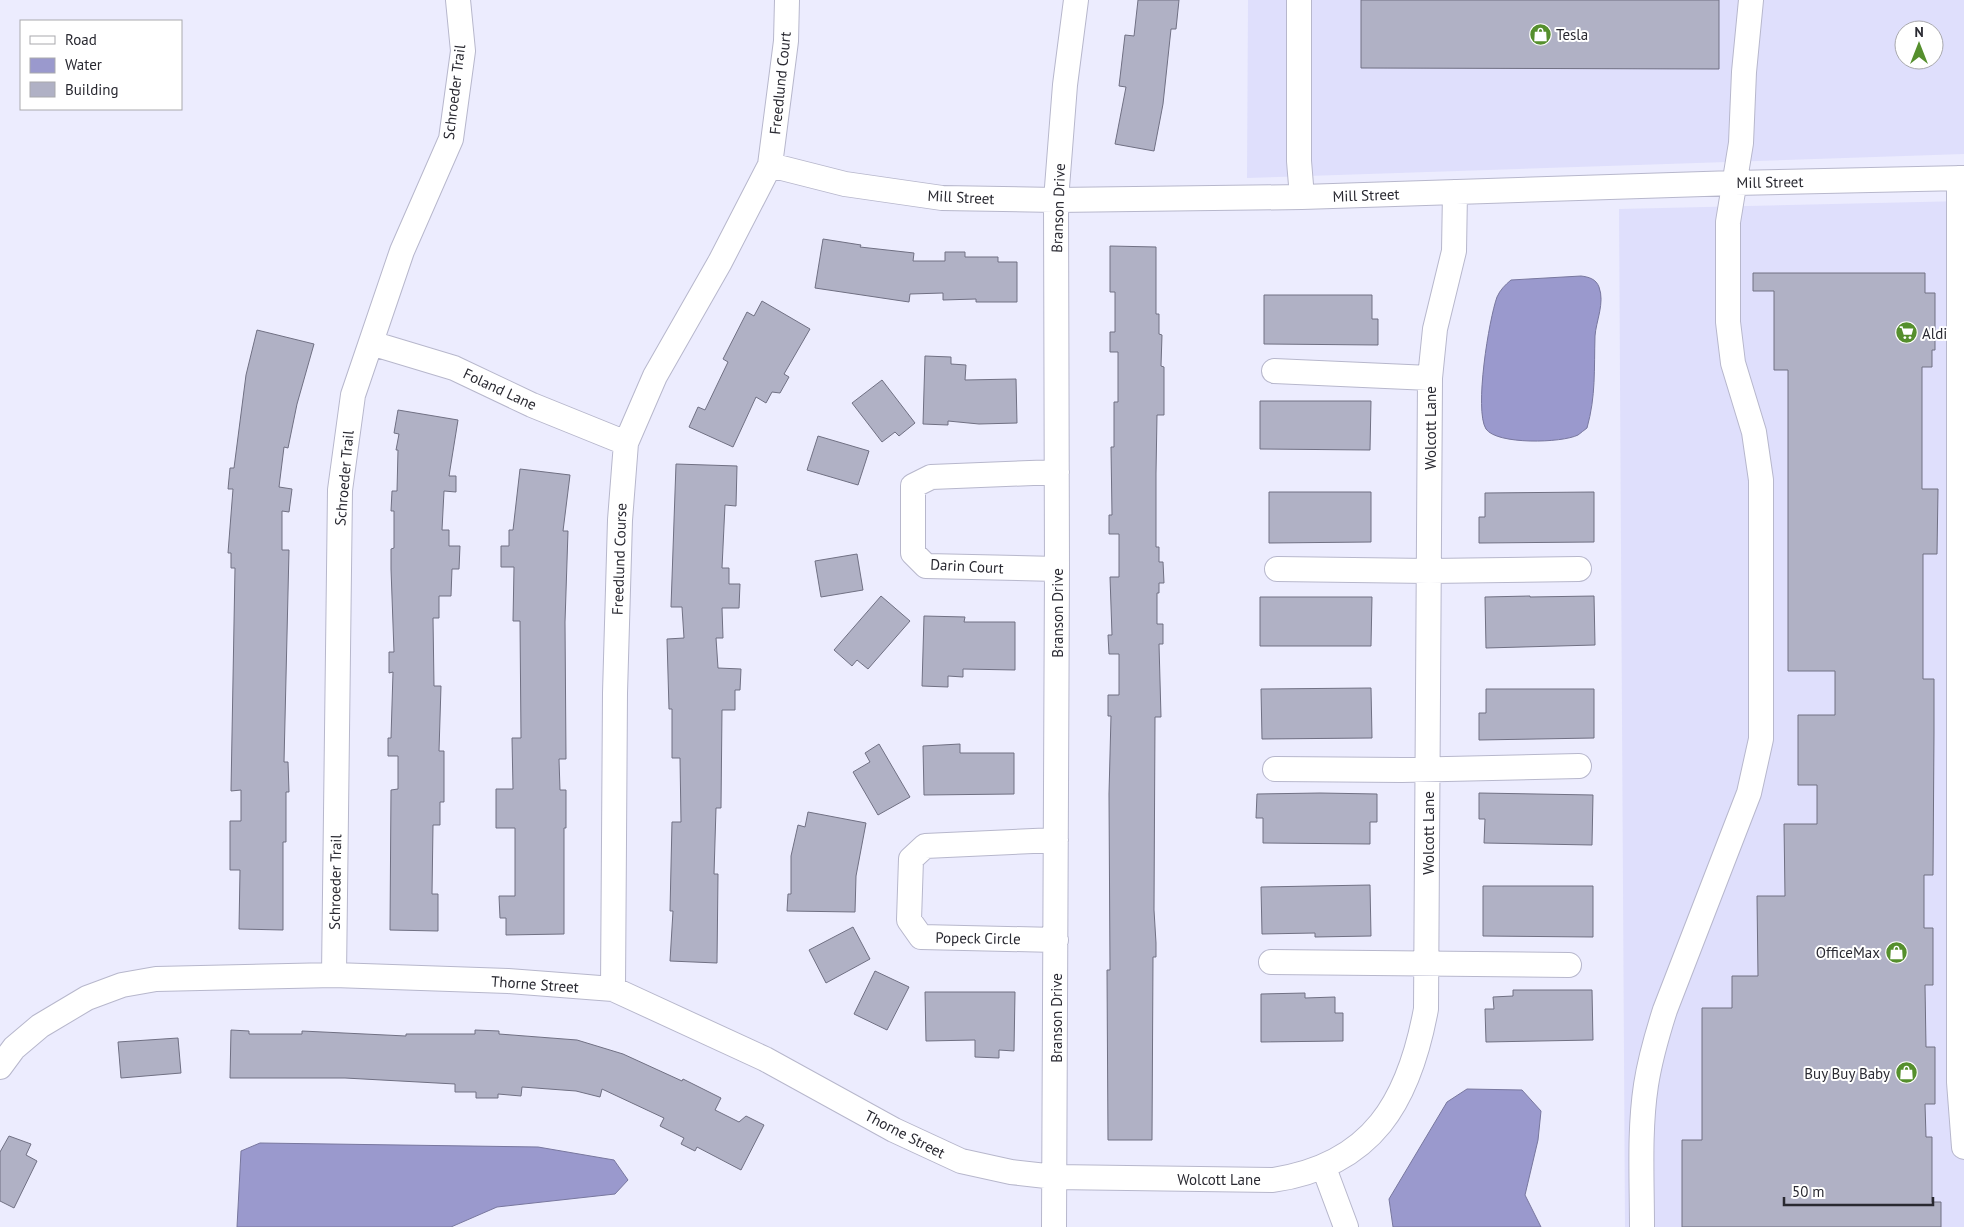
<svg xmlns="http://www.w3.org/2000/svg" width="1964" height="1227" font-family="'PT Sans',sans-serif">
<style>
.built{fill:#dfdffc;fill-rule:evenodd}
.water{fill:#9a99cd;stroke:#78779e}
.building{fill:#b0b1c5;stroke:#707083}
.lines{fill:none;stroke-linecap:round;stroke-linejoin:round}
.minor-casing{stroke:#b7b7cc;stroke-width:26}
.minor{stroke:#fff;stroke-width:24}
.labels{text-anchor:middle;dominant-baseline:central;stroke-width:4;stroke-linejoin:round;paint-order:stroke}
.poi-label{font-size:15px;fill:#292931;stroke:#fff;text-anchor:start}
.street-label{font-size:15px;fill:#292931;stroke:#fff}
</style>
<rect width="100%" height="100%" fill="#ececfe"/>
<path class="built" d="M 1248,0 L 1964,0 L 1964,154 L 1247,178 ZM 1904,30 L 1934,30 L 1934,60 L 1904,60 Z
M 1964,201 L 1964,1227 L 1625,1227 L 1619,209 Z"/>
<path class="water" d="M 1581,276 C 1589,277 1596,279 1599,287 C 1605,303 1596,321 1595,336 C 1594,369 1596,396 1587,428 C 1584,430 1581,433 1578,435 C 1562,443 1497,445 1486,429 C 1474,410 1489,319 1497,297 C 1500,290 1505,285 1511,280 Z
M 1467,1089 L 1522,1090 L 1541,1111 L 1538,1140 L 1525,1195 L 1541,1227 L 1393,1227 L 1389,1199 L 1447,1102 Z
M 260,1143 L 538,1147 L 614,1160 L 628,1180 L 615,1194 L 497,1207 L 451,1227 L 237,1227 L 241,1151 Z"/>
<path class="building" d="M 1138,0 L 1179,0 L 1176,29 L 1171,29 L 1163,104 L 1154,151 L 1115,144 L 1126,87 L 1119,86 L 1125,35 L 1134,36 Z
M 1361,0 L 1719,0 L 1719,69 L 1361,68 Z
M 823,239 L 861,245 L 860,247 L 914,253 L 913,261 L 945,261 L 945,252 L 965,252 L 965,257 L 998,257 L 998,262 L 1017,262 L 1017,302 L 976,302 L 976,299 L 943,300 L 943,293 L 910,294 L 909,302 L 815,288 Z
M 1110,246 L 1156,247 L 1156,314 L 1159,314 L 1159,334 L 1162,335 L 1161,366 L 1164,367 L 1164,415 L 1157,415 L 1156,473 L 1156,547 L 1159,547 L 1159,562 L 1163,562 L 1164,583 L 1159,583 L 1159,593 L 1157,593 L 1157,624 L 1163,624 L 1163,644 L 1159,644 L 1161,717 L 1155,717 L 1154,910 L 1156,943 L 1156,957 L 1153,957 L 1152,1140 L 1108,1140 L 1107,970 L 1110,970 L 1109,794 L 1111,716 L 1108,716 L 1108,695 L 1119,695 L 1119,654 L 1109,654 L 1108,635 L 1112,635 L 1110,577 L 1119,577 L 1119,534 L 1109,534 L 1109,515 L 1112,515 L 1111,447 L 1114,447 L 1114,402 L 1118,402 L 1118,352 L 1110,352 L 1110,332 L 1115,332 L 1115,292 L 1110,292 Z
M 1753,273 L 1925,273 L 1925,293 L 1935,293 L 1935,350 L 1932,350 L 1932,367 L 1922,367 L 1922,489 L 1938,489 L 1937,554 L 1923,554 L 1923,679 L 1934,679 L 1934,733 L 1933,875 L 1924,875 L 1924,928 L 1933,928 L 1933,985 L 1925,985 L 1926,1047 L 1935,1047 L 1935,1104 L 1925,1104 L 1926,1137 L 1932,1137 L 1932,1202 L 1941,1202 L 1941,1227 L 1682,1227 L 1682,1140 L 1702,1140 L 1702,1008 L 1732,1008 L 1732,976 L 1758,976 L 1757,896 L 1785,896 L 1784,824 L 1817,824 L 1817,785 L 1798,785 L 1798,715 L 1835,715 L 1835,671 L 1788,671 L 1788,370 L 1774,370 L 1774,291 L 1753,291 Z
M 1264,295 L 1372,295 L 1372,319 L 1378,319 L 1378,345 L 1264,344 Z
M 762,301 L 810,329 L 784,374 L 789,377 L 780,393 L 772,392 L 766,403 L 756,397 L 733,447 L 689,427 L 698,407 L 705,410 L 728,362 L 723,359 L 747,312 L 754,316 Z
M 257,330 L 314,344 L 297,404 L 288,448 L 284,447 L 279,487 L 292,489 L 289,512 L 282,511 L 282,550 L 289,550 L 284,762 L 288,762 L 289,792 L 286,792 L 286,842 L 283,842 L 283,930 L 239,929 L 240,870 L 230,870 L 230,821 L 241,821 L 241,790 L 231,791 L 235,568 L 231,568 L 231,553 L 228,553 L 233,489 L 228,489 L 230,468 L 234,468 L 246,375 Z
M 925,356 L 951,357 L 951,364 L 966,365 L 965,380 L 1016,379 L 1017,423 L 979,424 L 948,421 L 948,425 L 923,424 Z
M 882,380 L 915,423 L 899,436 L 895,432 L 882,442 L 852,403 Z
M 1260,401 L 1371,401 L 1370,450 L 1260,449 Z
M 398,410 L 458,420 L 449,476 L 456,476 L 456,492 L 444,491 L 442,530 L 449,530 L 449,546 L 460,546 L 459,569 L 452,569 L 451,596 L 439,596 L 439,618 L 433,618 L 434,686 L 441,686 L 439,751 L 444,751 L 444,802 L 440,802 L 440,825 L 433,825 L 432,894 L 438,894 L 438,931 L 390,930 L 391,790 L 398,789 L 398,756 L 388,756 L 388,738 L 391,738 L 393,672 L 389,673 L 389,652 L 394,652 L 391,569 L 391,549 L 394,548 L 394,511 L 391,511 L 392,491 L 397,491 L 398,450 L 396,450 L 399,434 L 394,433 Z
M 818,436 L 869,451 L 858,485 L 807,470 Z
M 676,464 L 737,466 L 736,506 L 725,505 L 722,568 L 729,568 L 729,584 L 740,584 L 739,608 L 722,608 L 723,638 L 716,638 L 718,668 L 741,669 L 740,690 L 735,690 L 735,710 L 722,710 L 721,808 L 716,808 L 714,874 L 718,874 L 717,963 L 670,961 L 673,911 L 670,911 L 672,822 L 681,822 L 680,758 L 672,758 L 672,709 L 669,709 L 667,639 L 684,638 L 682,607 L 671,607 Z
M 520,469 L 570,475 L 563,531 L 568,531 L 565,622 L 566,759 L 559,759 L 560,790 L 566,790 L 566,828 L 564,828 L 564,934 L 506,935 L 506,918 L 500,918 L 499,896 L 515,896 L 515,828 L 496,828 L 496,789 L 513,789 L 512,738 L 521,738 L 520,621 L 513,621 L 514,567 L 501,567 L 501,546 L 509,546 L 509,530 L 513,530 Z
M 1269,492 L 1371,492 L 1371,542 L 1269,543 Z
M 1594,492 L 1594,542 L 1479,543 L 1479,517 L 1485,517 L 1485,493 Z
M 857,554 L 863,590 L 821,597 L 815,561 Z
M 881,596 L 910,621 L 868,669 L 857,660 L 852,666 L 834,650 Z
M 1530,596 L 1530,597 L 1594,596 L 1595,645 L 1486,648 L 1485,597 Z
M 1260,597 L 1372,597 L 1371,646 L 1260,646 Z
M 924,616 L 965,617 L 964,622 L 1015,622 L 1015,670 L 963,669 L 963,677 L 948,676 L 948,687 L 922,686 Z
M 1371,688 L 1372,738 L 1262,739 L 1261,689 Z
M 1486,689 L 1594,689 L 1594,738 L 1479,740 L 1479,713 L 1486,713 Z
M 879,744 L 910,797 L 878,815 L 853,772 L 870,762 L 865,753 Z
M 960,744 L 960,753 L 1014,753 L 1014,794 L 924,795 L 923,746 Z
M 1320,793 L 1377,794 L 1377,822 L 1370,822 L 1370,844 L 1263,843 L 1263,818 L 1256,818 L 1257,794 Z
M 1479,793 L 1593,795 L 1592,845 L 1484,843 L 1485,819 L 1479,819 Z
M 808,812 L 866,823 L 856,876 L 855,912 L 787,911 L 788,894 L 791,894 L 791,856 L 798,825 L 805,827 Z
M 1370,885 L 1371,936 L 1315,937 L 1315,933 L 1262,934 L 1261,887 Z
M 1483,886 L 1593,886 L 1593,937 L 1483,936 Z
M 853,927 L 870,959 L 826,983 L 809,950 Z
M 875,971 L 909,987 L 887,1030 L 854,1014 Z
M 1513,990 L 1592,990 L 1593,1040 L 1486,1042 L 1485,1009 L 1494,1009 L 1493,997 L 1513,996 Z
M 925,992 L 1015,992 L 1014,1051 L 999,1050 L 999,1058 L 975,1057 L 975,1040 L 926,1041 Z
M 1305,993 L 1305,998 L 1335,997 L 1335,1013 L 1343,1013 L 1343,1041 L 1261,1042 L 1261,994 Z
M 231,1030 L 249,1031 L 249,1034 L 302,1034 L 302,1031 L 406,1036 L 406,1034 L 475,1034 L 475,1030 L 499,1031 L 499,1034 L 577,1040 L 623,1054 L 682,1081 L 683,1079 L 721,1098 L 715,1110 L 739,1122 L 746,1116 L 764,1125 L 741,1170 L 697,1147 L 695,1151 L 681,1144 L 684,1138 L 660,1126 L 664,1118 L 602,1089 L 600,1097 L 576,1091 L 522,1087 L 521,1096 L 498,1094 L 498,1098 L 476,1098 L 476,1092 L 455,1092 L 455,1084 L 345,1078 L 230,1078 Z
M 178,1038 L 181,1073 L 121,1078 L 118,1042 Z
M 9,1136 L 31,1144 L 26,1155 L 37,1161 L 14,1208 L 0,1201 L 0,1152 Z"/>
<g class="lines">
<defs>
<path id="minor" d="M 1299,0 L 1299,161 L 1302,197
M 770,165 L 845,184 L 942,198 L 1056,200 L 1302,197 L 1735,183 L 1964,178
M 1959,178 L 1959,1082 L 1964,1147
M 371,343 L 454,368 L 532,405 L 626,443
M 1274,371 L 1430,378
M 1057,472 L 931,477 L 913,486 L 913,553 L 926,566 L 1057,569
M 1277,569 L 1429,571 L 1579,569
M 1275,769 L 1402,770 L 1579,766
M 1056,940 L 921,937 L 909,920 L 911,859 L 925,846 L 1056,840
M 1271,962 L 1569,965
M 334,975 L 340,490 L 353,395 L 402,251 L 451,139 L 463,51 L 458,0
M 613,989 L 615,693 L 620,520 L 626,443 L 655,376 L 720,262 L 770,165 L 786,41 L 787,0
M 0,1067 L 14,1048 L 40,1026 L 87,998 L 122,985 L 156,979 L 334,975 L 508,981 L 613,989 L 765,1059 L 894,1130 L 961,1161 L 1011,1172 L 1055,1177 L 1273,1180 C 1373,1165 1409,1101 1426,1009 L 1430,378 L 1435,329 L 1454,251 L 1455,192
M 1324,1168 L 1346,1227
M 1054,1227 L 1057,569 L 1056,200 L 1065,85 L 1076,0
M 1642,1227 C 1642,1180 1639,1131 1646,1085 C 1650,1059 1657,1035 1665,1010 L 1749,793 L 1761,739 L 1761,480 L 1754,432 L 1733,363 L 1728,322 L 1728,222 L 1741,143 L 1744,72 L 1751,0"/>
</defs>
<use href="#minor" class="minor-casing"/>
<use href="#minor" class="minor"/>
</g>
<defs>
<symbol id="shop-disc" viewBox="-11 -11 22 22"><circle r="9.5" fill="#558f2d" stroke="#fff"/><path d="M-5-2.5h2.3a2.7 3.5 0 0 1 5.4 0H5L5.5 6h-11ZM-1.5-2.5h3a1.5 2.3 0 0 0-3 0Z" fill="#fff"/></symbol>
<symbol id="supermarket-disc" viewBox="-11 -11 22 22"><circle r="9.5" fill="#558f2d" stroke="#fff"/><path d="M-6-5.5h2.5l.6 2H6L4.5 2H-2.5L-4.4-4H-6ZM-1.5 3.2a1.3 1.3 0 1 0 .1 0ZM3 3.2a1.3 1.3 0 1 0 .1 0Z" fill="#fff"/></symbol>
</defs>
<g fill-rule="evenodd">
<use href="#shop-disc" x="1528" y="22" width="25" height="25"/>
<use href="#supermarket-disc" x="1894" y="320" width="25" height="25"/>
<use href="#shop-disc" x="1884" y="940" width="25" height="25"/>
<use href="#shop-disc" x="1894" y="1060" width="25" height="25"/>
</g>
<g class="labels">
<g class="poi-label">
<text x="1556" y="34">Tesla</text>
<text x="1922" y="333">Aldi</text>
<text x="1880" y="952" text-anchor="end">OfficeMax</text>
<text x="1890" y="1073" text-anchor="end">Buy Buy Baby</text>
</g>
<g class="street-label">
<text transform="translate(780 83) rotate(-84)">Freedlund Court</text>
<text transform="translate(454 92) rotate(-83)">Schroeder Trail</text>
<text transform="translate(1770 182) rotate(-1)">Mill Street</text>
<text transform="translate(1366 195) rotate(-2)">Mill Street</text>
<text transform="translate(961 197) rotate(3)">Mill Street</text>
<text transform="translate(1058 208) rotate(-88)">Branson Drive</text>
<text transform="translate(500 389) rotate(25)">Foland Lane</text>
<text transform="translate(1430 428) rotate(-90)">Wolcott Lane</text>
<text transform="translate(344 478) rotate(-85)">Schroeder Trail</text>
<text transform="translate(619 559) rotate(-88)">Freedlund Course</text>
<text transform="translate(967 566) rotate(3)">Darin Court</text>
<text transform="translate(1057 613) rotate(-90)">Branson Drive</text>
<text transform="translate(1428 833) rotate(-90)">Wolcott Lane</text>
<text transform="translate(335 882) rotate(-89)">Schroeder Trail</text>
<text transform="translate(978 938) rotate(1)">Popeck Circle</text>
<text transform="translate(535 984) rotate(4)">Thorne Street</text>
<text transform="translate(1056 1018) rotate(-90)">Branson Drive</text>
<text transform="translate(905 1134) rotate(27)">Thorne Street</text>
<text x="1219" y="1179">Wolcott Lane</text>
</g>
</g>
<rect x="20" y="20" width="162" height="90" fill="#ffffff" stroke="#a9a9ad"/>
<rect x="30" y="36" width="25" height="8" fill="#ffffff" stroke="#a9a9ad"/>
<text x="65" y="45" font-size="15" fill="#292931">Road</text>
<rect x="30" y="58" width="25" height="15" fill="#9a99cd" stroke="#a9a9ad"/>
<text x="65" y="70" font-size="15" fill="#292931">Water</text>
<rect x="30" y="82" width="25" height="15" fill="#b0b1c5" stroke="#a9a9ad"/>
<text x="65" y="95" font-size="15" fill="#292931">Building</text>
<g transform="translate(1919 45)"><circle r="24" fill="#ffffff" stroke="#a9a9ad"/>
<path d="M0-4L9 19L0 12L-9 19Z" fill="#558f2d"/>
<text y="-8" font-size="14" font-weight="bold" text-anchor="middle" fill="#292931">N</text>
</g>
<path d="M1784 1197v8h149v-8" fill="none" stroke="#292931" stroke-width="2.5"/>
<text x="1792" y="1197" font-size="15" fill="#292931" stroke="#ffffff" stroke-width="4" paint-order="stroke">50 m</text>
</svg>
